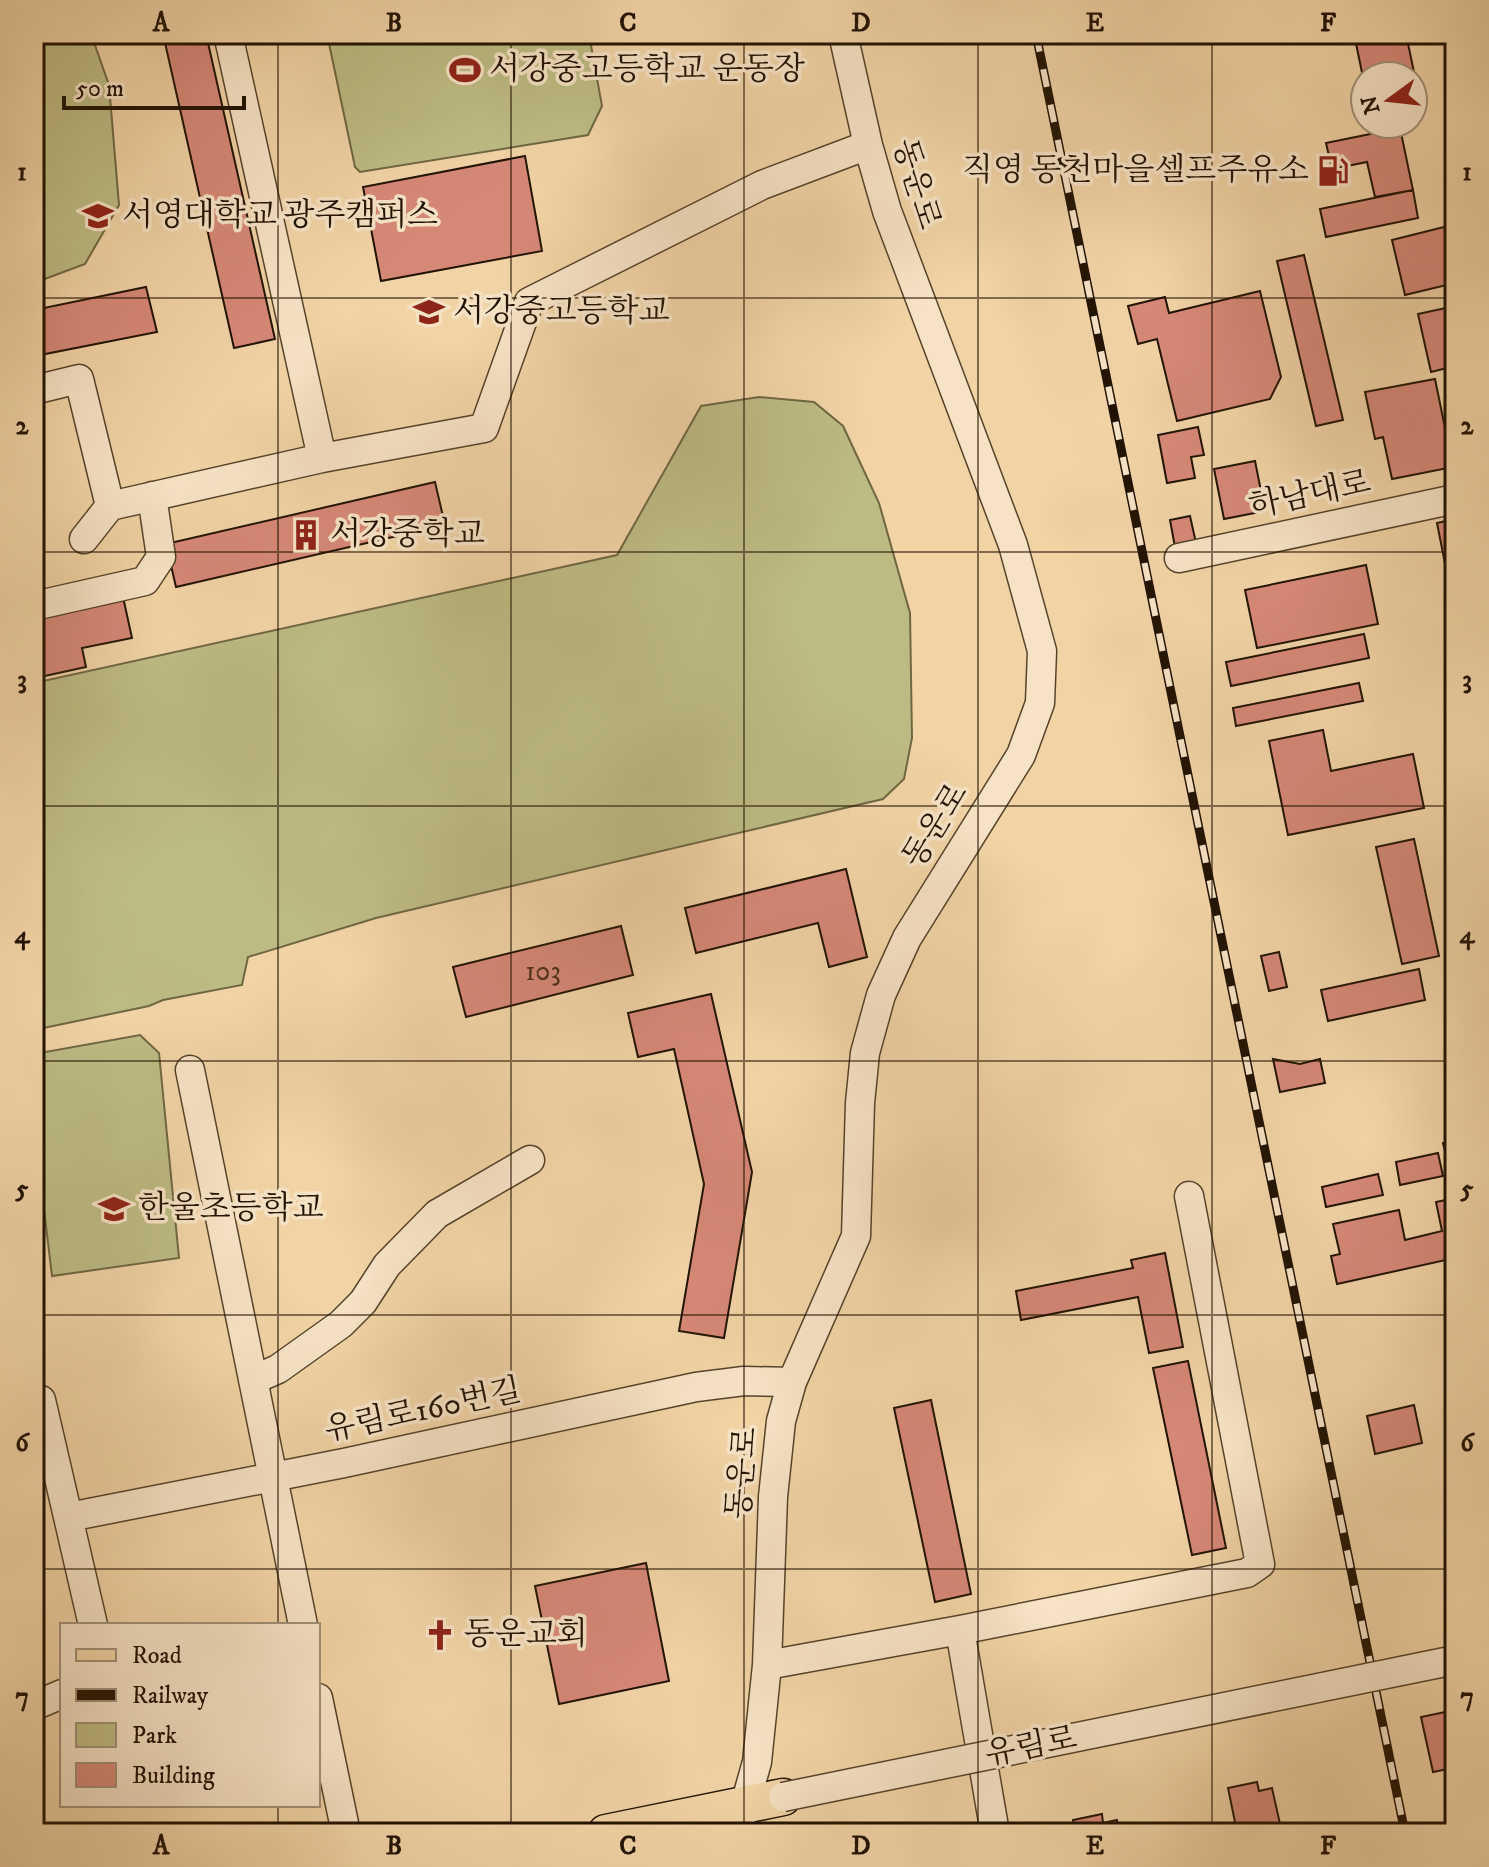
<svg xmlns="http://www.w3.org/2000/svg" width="1489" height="1867" font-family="'IM FELL DW Pica','Noto Serif KR',serif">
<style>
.green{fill:#bdbb84;stroke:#706742;stroke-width:2}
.building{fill:#d68877;stroke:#221301;stroke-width:2}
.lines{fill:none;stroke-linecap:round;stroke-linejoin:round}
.minor-casing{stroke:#56432a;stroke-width:31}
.major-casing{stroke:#221301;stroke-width:39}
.minor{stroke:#f6e2c5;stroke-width:28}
.major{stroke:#f1d3a6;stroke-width:36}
.rail-casing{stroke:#221301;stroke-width:9}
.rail{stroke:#f6e2c5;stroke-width:6;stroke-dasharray:18;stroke-linecap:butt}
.minor-bridge-casing{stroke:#56432a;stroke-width:31;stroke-linecap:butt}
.minor-bridge{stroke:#f6e2c5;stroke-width:28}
.grid{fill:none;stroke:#221301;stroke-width:2;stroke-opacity:0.55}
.labels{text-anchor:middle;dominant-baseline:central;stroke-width:7;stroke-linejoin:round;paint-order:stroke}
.number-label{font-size:28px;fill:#4f301e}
.poi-label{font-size:32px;fill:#221301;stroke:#f6e2c5;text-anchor:start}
.street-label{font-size:32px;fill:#221301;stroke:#f6e2c5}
.neatline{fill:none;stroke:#221301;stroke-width:3}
.grid-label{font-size:26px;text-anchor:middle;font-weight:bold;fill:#221301}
</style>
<rect width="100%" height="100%" fill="#f1d3a6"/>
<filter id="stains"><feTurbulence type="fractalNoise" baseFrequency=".0025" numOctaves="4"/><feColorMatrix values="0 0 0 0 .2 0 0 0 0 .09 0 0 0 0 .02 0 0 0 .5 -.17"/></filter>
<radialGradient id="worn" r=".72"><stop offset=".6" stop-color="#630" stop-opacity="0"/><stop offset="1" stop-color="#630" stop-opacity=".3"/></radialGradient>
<path class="green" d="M 34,34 L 91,34 L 109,85 L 119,205 L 85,264 L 34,283 Z
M 327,34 L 589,34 L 602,106 L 588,135 L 360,172 L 355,167 Z
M 759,397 L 814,402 L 843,426 L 879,503 L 910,613 L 912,738 L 904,779 L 883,799 L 376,918 L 248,957 L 242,985 L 163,1000 L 149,1006 L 34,1030 L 34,683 L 617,555 L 701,406 Z
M 140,1035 L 159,1053 L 179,1258 L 52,1276 L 34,1126 L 34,1054 Z"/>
<path class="building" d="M 163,34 L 206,34 L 275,339 L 234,348 Z
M 1354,34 L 1406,34 L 1415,77 L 1365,76 L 1365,87 Z
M 1400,128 L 1413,190 L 1375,197 L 1367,162 L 1332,169 L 1326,143 Z
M 525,156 L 542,251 L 381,281 L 363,187 Z
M 1413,190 L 1418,218 L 1326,237 L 1320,209 Z
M 1448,226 L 1455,256 L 1455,283 L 1405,295 L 1392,240 Z
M 1304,255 L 1343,420 L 1316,426 L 1277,261 Z
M 146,287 L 157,332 L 40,355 L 34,341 L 34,310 Z
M 1260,291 L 1281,377 L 1270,399 L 1177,421 L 1157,339 L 1138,344 L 1128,306 L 1165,297 L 1169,313 Z
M 1455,306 L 1455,366 L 1431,372 L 1418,314 Z
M 1435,379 L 1453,467 L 1392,479 L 1383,437 L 1375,439 L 1365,392 Z
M 1198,427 L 1204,455 L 1191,457 L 1195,478 L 1167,483 L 1158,435 Z
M 1255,461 L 1265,511 L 1224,519 L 1214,469 Z
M 435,482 L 445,525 L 176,587 L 166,544 Z
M 1190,516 L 1196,543 L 1175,547 L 1170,520 Z
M 1455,519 L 1455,578 L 1448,579 L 1437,523 Z
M 1366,565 L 1378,624 L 1257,648 L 1245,590 Z
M 123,597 L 132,638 L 82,648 L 86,667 L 40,677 L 36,659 L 34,659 L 34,616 Z
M 1364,634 L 1369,658 L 1231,686 L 1226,662 Z
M 1359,683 L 1363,701 L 1236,726 L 1233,708 Z
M 1323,730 L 1331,771 L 1413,754 L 1424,808 L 1288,835 L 1269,741 Z
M 1414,839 L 1439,956 L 1402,964 L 1376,847 Z
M 846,869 L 867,957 L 829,967 L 818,923 L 696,953 L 685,908 Z
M 621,926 L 633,975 L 466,1017 L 453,967 Z
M 1279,952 L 1287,987 L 1269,991 L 1261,956 Z
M 1419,969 L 1425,1000 L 1328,1021 L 1321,990 Z
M 711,994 L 752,1172 L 724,1338 L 679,1331 L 704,1184 L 674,1049 L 638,1057 L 628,1013 Z
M 1273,1059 L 1300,1064 L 1320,1059 L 1325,1083 L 1280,1092 Z
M 1455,1140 L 1455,1177 L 1451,1178 L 1443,1143 Z
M 1438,1153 L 1443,1176 L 1400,1185 L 1396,1162 Z
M 1378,1174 L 1383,1195 L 1326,1207 L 1322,1187 Z
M 1455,1198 L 1455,1258 L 1337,1284 L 1331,1256 L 1340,1254 L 1333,1224 L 1399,1210 L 1405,1240 L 1442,1231 L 1436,1202 Z
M 1165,1253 L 1183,1347 L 1149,1353 L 1138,1297 L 1021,1320 L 1016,1291 L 1133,1268 L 1131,1260 Z
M 1188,1361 L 1226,1548 L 1192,1555 L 1153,1368 Z
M 931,1400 L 971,1594 L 935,1602 L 894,1408 Z
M 1414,1405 L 1422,1443 L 1375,1454 L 1367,1416 Z
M 646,1563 L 669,1681 L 559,1704 L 535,1586 Z
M 1455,1710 L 1455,1772 L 1449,1773 L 1448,1769 L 1433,1772 L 1421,1717 Z
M 1257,1782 L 1259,1791 L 1272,1788 L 1282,1833 L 1231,1833 L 1230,1828 L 1236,1827 L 1228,1788 Z
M 1102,1814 L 1103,1823 L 1117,1820 L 1120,1833 L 1075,1833 L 1073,1820 Z"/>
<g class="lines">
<defs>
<path id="minor" d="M 228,34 L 322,458
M 34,390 L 79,379 L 110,506
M 84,539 L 110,506 L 322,458 L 484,428 L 529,302 L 762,185 L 868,145
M 1179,558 L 1455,499
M 34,606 L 145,581 L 161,557 L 152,496
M 190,1070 L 303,1625
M 253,1380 L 278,1369 L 341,1324 L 363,1302 L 387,1265 L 437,1214 L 530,1160
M 41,1400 L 93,1625
M 69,1517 L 344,1463 L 696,1387 L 744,1381 L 792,1382
M 960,1630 L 995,1833
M 767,1665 L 960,1630 L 1247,1573 L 1260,1564 L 1189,1196
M 318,1698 L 346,1833
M 34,1706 L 62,1694
M 737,1833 L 757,1762 L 767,1665 L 773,1497 L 781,1421 L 792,1382 L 856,1236 L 860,1103 L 865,1053 L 881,995 L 907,938 L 1021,755 L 1040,703 L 1042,651 L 1013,545 L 887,211 L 868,145 L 843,34"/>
<path id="major" d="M 606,1833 L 783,1797"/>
</defs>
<use href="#minor" class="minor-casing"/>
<use href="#major" class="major-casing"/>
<use href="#minor" class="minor"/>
<use href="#major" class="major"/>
<defs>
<path id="rail" d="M 1036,34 L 1405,1833"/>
</defs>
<use href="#rail" class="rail-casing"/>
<use href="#rail" class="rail"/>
<defs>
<path id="minor-bridge" d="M 783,1797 L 1455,1660"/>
</defs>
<use href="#minor-bridge" class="minor-bridge-casing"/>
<use href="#minor-bridge" class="minor-bridge"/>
</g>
<path class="grid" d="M 278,34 L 278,1625M 511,34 L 511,1833M 744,34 L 744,1833M 978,34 L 978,1833M 1212,34 L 1212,1833M 34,298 L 1455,298M 34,552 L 1455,552M 34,806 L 1455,806M 34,1061 L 1455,1061M 34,1315 L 1455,1315M 34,1569 L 1455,1569M 278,1805 L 278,1833"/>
<defs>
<symbol id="stadium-bare" viewBox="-9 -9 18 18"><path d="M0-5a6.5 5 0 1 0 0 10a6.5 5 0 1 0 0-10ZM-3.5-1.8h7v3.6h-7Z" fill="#8f2418" stroke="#f6e2c5" stroke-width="2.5" paint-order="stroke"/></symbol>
<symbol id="fuel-bare" viewBox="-9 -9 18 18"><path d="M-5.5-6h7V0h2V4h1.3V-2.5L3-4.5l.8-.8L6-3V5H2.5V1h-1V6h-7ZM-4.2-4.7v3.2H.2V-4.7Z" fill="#8f2418" stroke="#f6e2c5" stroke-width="2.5" paint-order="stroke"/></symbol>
<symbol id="university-bare" viewBox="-9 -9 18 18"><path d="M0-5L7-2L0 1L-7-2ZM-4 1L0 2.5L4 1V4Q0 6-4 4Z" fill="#8f2418" stroke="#f6e2c5" stroke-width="2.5" paint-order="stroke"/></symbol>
<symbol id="school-bare" viewBox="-9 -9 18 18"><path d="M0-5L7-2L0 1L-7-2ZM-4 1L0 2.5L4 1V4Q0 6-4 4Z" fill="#8f2418" stroke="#f6e2c5" stroke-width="2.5" paint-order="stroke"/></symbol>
<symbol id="building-bare" viewBox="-9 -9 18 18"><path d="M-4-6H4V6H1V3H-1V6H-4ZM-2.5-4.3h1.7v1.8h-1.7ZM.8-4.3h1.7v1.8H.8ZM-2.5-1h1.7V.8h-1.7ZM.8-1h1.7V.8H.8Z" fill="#8f2418" stroke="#f6e2c5" stroke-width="2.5" paint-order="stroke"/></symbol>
<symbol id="church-bare" viewBox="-9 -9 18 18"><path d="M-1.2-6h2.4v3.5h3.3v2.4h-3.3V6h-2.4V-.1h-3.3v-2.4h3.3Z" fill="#8f2418" stroke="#f6e2c5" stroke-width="2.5" paint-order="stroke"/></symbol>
</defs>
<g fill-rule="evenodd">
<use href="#stadium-bare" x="443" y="48" width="44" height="44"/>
<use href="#fuel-bare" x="1311" y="149" width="44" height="44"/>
<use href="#university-bare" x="76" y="194" width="44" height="44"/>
<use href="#school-bare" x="407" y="290" width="44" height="44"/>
<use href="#building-bare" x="284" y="513" width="44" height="44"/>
<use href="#school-bare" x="92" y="1187" width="44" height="44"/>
<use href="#church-bare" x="418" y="1613" width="44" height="44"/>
</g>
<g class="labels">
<g class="number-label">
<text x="543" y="971">103</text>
</g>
<g class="poi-label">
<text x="489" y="70">서강중고등학교 운동장</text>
<text x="1309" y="171" text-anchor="end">직영 동천마을셀프주유소</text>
<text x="122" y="216">서영대학교 광주캠퍼스</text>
<text x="453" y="312">서강중고등학교</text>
<text x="330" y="535">서강중학교</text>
<text x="138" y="1209">한울초등학교</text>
<text x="464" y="1635">동운교회</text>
</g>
<g class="street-label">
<text transform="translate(916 184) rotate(73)">동운로</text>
<text transform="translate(1310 495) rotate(-12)">하남대로</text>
<text transform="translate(936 826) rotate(-58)">동운로</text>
<text transform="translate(423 1411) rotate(-12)">유림로160번길</text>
<text transform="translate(743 1473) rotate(-85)">동운로</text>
<text transform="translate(1031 1747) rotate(-11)">유림로</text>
</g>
</g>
<rect width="1489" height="1867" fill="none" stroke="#f1d3a6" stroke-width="88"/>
<rect x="60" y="1623" width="260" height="184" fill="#f6e2c5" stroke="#a18f77" stroke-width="2"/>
<rect x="76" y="1649" width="40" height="12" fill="#f1d3a6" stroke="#a18f77" stroke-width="2"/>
<text x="132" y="1663" font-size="24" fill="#221301">Road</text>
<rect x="76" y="1689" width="40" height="12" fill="#221301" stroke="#a18f77" stroke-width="2"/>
<text x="132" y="1703" font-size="24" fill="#221301">Railway</text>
<rect x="76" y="1723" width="40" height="24" fill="#bdbb84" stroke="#a18f77" stroke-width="2"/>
<text x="132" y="1743" font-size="24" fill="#221301">Park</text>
<rect x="76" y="1763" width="40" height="24" fill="#d68877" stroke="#a18f77" stroke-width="2"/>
<text x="132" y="1783" font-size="24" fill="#221301">Building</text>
<g transform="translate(1389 100) rotate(255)"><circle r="38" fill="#f6e2c5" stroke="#a18f77" stroke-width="2"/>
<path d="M0-6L14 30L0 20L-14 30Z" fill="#8f2418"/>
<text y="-12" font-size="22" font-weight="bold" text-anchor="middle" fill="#221301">N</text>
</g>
<path d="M64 96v12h180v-12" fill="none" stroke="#221301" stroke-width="4"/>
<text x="76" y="96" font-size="24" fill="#221301" stroke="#f6e2c5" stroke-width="6" paint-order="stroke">50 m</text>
<rect x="44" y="44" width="1401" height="1779" class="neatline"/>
<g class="grid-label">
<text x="161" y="31">A</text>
<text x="394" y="31">B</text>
<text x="628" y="31">C</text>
<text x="861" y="31">D</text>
<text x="1095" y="31">E</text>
<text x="1328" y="31">F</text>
<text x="22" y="180">1</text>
<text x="1467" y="180">1</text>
<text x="22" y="434">2</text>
<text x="1467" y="434">2</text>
<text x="22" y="688">3</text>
<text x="1467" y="688">3</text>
<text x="22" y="943">4</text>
<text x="1467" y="943">4</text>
<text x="22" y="1197">5</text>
<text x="1467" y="1197">5</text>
<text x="22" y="1451">6</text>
<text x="1467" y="1451">6</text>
<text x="22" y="1705">7</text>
<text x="1467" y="1705">7</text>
<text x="161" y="1854">A</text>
<text x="394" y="1854">B</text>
<text x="628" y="1854">C</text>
<text x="861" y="1854">D</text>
<text x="1095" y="1854">E</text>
<text x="1328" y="1854">F</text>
</g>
<rect width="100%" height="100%" filter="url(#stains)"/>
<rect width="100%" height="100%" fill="url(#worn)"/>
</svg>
